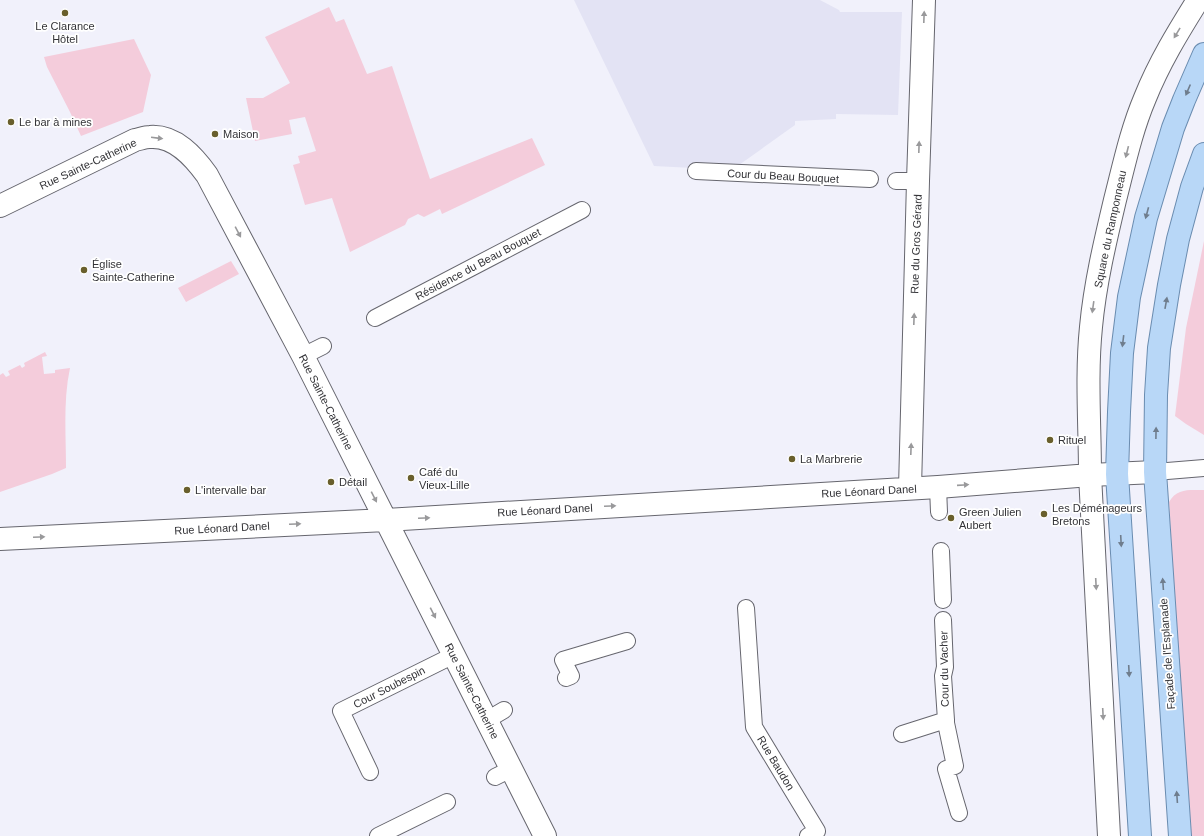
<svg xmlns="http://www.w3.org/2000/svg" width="1204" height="836" font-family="Arial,sans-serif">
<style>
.built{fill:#e3e3f4}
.green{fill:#f4ccdb}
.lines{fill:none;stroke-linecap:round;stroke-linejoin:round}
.service-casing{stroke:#66666e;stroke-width:18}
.minor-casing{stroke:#66666e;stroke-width:24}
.tertiary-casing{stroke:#66666e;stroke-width:24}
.primary-casing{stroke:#6a8cb0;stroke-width:24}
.service{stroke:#fff;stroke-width:16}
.minor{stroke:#fff;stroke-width:22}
.tertiary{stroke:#fff;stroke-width:22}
.primary{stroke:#b8d7f7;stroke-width:22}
.oneway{fill:#99999b}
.oneway2{fill:#6f7d8d}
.poi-dot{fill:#695f2c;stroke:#fff;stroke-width:1.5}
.labels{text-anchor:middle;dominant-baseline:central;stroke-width:3.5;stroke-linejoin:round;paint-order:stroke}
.poi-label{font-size:11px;fill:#333337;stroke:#fff;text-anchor:start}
.street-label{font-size:11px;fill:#333337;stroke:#fff}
</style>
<rect width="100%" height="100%" fill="#f1f1fb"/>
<path class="built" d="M 574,0 L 820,0 L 839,10 L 840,12 L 902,12 L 898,115 L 836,114 L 836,119 L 795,121 L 795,125 L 732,170 L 654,166 Z"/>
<path class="green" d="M 329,7 L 336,22 L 344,19 L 367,74 L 392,66 L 430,179 L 532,138 L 545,165 L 442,214 L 440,209 L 424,217 L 418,214 L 408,219 L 405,225 L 350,252 L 332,198 L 305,205 L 293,165 L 300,163 L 298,156 L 316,151 L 305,117 L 289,120 L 292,134 L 255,141 L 246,98 L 263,98 L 290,83 L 265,37 Z
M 134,39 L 151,75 L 143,112 L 81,136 L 70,112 L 47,67 L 44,57 Z
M 1204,241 L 1204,435 L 1186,424 L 1175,416 L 1186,328 Z
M 231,261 L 239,274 L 186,302 L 178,288 Z
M 45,352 L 47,356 L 42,357 L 44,374 L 55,373 L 55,370 L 70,368 C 63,401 66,435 66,468 L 52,474 L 0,492 L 0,375 L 3,373 L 6,377 L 10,375 L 8,371 L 20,365 L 22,368 L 25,366 L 24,363 Z
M 1204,490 L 1204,836 L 1189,836 L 1169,502 C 1177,488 1189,490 1204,490 Z"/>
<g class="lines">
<defs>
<path id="service" d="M 696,171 L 870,179
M 896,181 L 918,181
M 375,318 L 582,210
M 303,356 L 323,346
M 1155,472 L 1204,468
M 938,487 L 939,512
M 941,551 L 943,600
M 746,608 L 754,727 L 817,831 L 808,836
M 566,678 L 571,676 L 563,660 L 627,641
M 487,720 L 504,710
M 946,720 L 946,723 L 955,766 L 946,769 L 959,813
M 902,734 L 946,720 L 943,676 L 945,667 L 943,620
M 370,772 L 341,711 L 454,655
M 495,777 L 511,769
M 378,836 L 447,802"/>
<path id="minor" d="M 0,206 L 135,140 C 140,139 145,137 150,137 C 175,135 194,157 207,175 L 303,356 L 545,836
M 910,488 L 918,181 L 924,0
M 0,539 L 386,520 L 938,487 L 1090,475 C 1090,426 1086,376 1091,327 C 1095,284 1105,242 1115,200 C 1124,165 1131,131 1145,98 C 1159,63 1178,32 1198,0"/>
<path id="tertiary" d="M 1109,836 L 1090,475 L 1155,472"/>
<path id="primary" d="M 1140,836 L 1117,474 L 1119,412 L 1122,353 L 1129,297 L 1146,218 L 1173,128 L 1184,100 L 1204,54
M 1180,836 L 1155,472 L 1156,395 L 1159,348 L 1169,285 L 1178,239 L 1192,187 L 1204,154"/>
</defs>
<use href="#service" class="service-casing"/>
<use href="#minor" class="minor-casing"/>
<use href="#tertiary" class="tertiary-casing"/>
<use href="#primary" class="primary-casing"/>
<use href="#service" class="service"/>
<use href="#minor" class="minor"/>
<use href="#tertiary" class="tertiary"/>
<use href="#primary" class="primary"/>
</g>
<defs><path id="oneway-solid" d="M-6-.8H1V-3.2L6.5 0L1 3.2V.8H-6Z"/></defs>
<g class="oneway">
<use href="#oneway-solid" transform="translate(924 17) rotate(-88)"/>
<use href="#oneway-solid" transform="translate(1177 33) rotate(121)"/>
<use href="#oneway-solid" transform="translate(157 138) rotate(7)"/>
<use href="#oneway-solid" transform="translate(919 147) rotate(-88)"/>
<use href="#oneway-solid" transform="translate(1127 152) rotate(104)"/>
<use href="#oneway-solid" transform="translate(238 232) rotate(62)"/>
<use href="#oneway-solid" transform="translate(1093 307) rotate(98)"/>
<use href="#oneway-solid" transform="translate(914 319) rotate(-88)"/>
<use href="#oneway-solid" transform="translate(911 449) rotate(-88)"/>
<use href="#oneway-solid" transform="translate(963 485) rotate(-4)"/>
<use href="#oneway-solid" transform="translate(374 497) rotate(63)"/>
<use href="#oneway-solid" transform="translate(610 506) rotate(-3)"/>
<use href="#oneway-solid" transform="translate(424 518) rotate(-3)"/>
<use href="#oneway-solid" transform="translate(295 524) rotate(-3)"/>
<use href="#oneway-solid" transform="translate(39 537) rotate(-3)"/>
<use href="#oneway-solid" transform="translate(1096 584) rotate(87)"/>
<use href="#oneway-solid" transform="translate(433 613) rotate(63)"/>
<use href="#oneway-solid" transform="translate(1103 714) rotate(87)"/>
</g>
<g class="oneway2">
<use href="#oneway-solid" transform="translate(1188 90) rotate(113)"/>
<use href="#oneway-solid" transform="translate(1147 213) rotate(105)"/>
<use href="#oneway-solid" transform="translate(1166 303) rotate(-80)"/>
<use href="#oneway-solid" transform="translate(1123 341) rotate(97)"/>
<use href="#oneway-solid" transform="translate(1156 433) rotate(-89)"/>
<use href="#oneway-solid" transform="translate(1121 541) rotate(87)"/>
<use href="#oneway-solid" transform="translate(1163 584) rotate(-94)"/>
<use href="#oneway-solid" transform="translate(1129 671) rotate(87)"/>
<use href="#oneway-solid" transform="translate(1177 797) rotate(-94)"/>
</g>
<g class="poi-dot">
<circle cx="65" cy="13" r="4"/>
<circle cx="11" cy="122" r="4"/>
<circle cx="215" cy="134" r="4"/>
<circle cx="84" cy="270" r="4"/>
<circle cx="1050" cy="440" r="4"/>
<circle cx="792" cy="459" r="4"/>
<circle cx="411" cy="478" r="4"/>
<circle cx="331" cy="482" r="4"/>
<circle cx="187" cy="490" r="4"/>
<circle cx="1044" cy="514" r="4"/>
<circle cx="951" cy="518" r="4"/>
</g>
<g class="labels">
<g class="poi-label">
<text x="65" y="26" text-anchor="middle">Le Clarance<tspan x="65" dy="13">Hôtel</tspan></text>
<text x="19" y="122">Le bar à mines</text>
<text x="223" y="134">Maison</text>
<text x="92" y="264">Église<tspan x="92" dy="13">Sainte-Catherine</tspan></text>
<text x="1058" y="440">Rituel</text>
<text x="800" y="459">La Marbrerie</text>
<text x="419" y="472">Café du<tspan x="419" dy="13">Vieux-Lille</tspan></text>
<text x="339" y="482">Détail</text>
<text x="195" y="490">L'intervalle bar</text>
<text x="1052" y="508">Les Déménageurs<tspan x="1052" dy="13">Bretons</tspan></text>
<text x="959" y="512">Green Julien<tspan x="959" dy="13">Aubert</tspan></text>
</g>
<g class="street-label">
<text transform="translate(88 164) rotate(-25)">Rue Sainte-Catherine</text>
<text transform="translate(783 176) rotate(3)">Cour du Beau Bouquet</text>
<text transform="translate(1110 229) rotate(-78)">Square du Ramponneau</text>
<text transform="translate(916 244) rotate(-88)">Rue du Gros Gérard</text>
<text transform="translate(478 264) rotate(-28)">Résidence du Beau Bouquet</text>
<text transform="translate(326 402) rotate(63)">Rue Sainte-Catherine</text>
<text transform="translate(869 491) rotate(-3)">Rue Léonard Danel</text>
<text transform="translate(545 510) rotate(-3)">Rue Léonard Danel</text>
<text transform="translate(222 528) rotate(-3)">Rue Léonard Danel</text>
<text transform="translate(1167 654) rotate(-94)">Façade de l'Esplanade</text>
<text transform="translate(944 669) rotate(-91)">Cour du Vacher</text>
<text transform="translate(389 687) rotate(-27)">Cour Soubespin</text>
<text transform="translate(472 691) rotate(63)">Rue Sainte-Catherine</text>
<text transform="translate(776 763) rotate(59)">Rue Baudon</text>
</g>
</g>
</svg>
